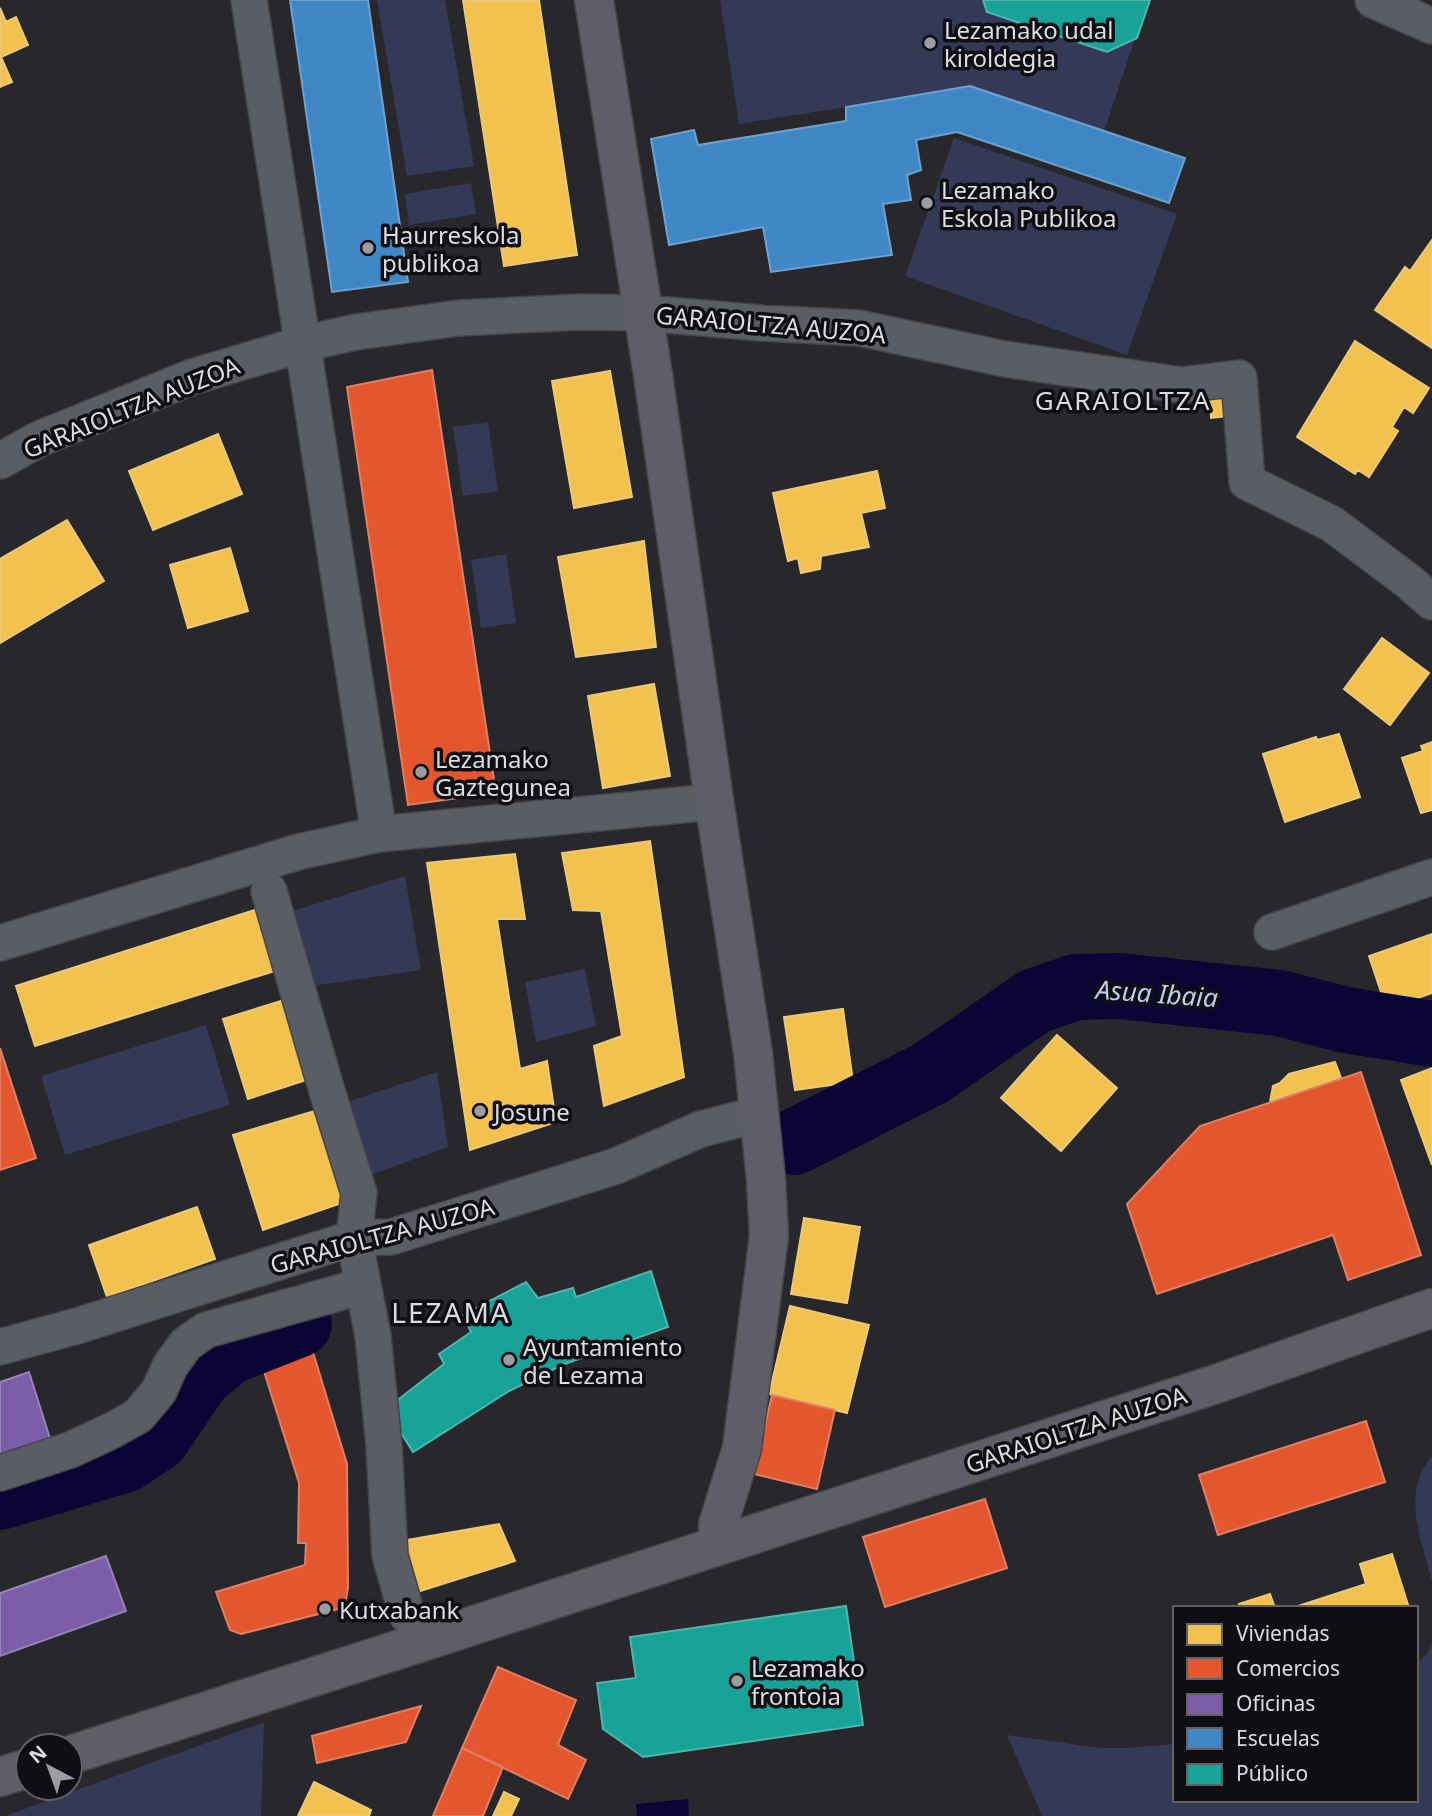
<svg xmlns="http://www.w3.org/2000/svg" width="1432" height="1816" font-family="'Noto Sans',sans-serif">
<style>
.green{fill:#343958}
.water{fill:#0b0536}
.homes{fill:#f2c14e;stroke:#ebc97a;stroke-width:2}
.shops{fill:#e4572e;stroke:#e17f64;stroke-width:2}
.offices{fill:#7b5ea7;stroke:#9884b9;stroke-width:2}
.schools{fill:#3f88c5;stroke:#6ea2ce;stroke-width:2}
.public{fill:#17a398;stroke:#52b4ae;stroke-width:2}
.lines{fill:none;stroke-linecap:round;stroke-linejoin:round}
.river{stroke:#0b0536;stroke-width:66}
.street-casing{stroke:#454548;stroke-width:38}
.secondary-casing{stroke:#454548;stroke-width:41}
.street{stroke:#5b5d65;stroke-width:35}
.secondary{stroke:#5d5e68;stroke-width:38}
.poi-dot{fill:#9c9da2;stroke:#0f0f13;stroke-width:2.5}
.labels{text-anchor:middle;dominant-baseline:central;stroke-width:7;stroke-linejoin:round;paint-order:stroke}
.poi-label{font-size:24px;fill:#dbdde2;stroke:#0f0f13;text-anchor:start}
.street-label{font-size:24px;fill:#dbdde2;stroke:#0f0f13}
.neighbourhood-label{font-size:26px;letter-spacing:2px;fill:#dbdde2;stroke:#0f0f13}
.water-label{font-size:26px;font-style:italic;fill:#c2cbef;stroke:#0f0f13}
.quarter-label{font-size:28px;letter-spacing:2px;fill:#dbdde2;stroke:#0f0f13}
</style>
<rect width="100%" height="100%" fill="#27272c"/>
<path class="green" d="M 377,0 L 445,0 L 474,166 L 407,176 Z
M 720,0 L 1148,0 L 1104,131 L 846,107 L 739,124 Z
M 954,138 L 1177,214 L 1127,355 L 905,276 Z
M 471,183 L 476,214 L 409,225 L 405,194 Z
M 488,422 L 498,491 L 463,496 L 453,427 Z
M 506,554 L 516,623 L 481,628 L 471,560 Z
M 405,876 L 421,970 L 305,987 L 283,914 Z
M 585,969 L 596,1026 L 536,1042 L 525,982 Z
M 206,1025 L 230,1105 L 65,1155 L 41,1076 Z
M 437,1072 L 448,1147 L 362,1178 L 338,1105 Z
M 1432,1456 L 1432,1581 C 1422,1542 1400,1491 1432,1456 Z
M 1432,1645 L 1432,1816 L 1042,1816 L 1007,1735 L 1100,1748 L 1127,1748 L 1175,1744 L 1175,1800 L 1416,1800 L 1416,1664 L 1426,1655 Z
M 264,1722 L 261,1816 L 5,1816 Z"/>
<path class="water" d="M 688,1799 L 689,1816 L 637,1816 L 636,1804 Z"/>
<path class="homes" d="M 463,0 L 539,0 L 577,255 L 504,266 Z
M 0,8 L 6,22 L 16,17 L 28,45 L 1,57 L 12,82 L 0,87 Z
M 1432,240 L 1432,348 L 1375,310 L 1405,267 L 1410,271 Z
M 1355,341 L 1429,388 L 1413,413 L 1404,407 L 1392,427 L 1398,431 L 1369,477 L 1358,470 L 1355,474 L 1297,437 Z
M 610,371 L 632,497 L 574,508 L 552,381 Z
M 1226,384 L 1228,416 L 1211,418 L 1209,386 Z
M 218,434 L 242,494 L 153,530 L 129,471 Z
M 877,471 L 885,508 L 861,513 L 869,547 L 821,556 L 820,569 L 801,573 L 798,558 L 788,561 L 773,493 Z
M 67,520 L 104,581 L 0,643 L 0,559 Z
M 644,541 L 656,647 L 576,657 L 558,557 Z
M 230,548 L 248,611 L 188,628 L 170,565 Z
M 1382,638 L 1429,673 L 1390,725 L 1344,689 Z
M 654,684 L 670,776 L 603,788 L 588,696 Z
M 1339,734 L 1360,797 L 1285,822 L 1263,754 L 1316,737 L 1317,740 Z
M 1432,742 L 1432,810 L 1421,813 L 1402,758 L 1423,751 L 1421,746 Z
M 650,841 L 684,1077 L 604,1106 L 594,1046 L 622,1036 L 601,911 L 573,910 L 562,853 Z
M 515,854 L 525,919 L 497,919 L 520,1069 L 547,1061 L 556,1122 L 470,1150 L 427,863 Z
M 261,908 L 281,969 L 35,1046 L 16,986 Z
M 1432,934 L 1432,993 L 1393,1007 L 1389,996 L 1383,998 L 1369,956 Z
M 284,1000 L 309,1079 L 248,1099 L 223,1019 Z
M 843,1009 L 853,1082 L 795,1090 L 784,1017 Z
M 1057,1035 L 1117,1088 L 1061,1151 L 1001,1098 Z
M 1335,1062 L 1341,1078 L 1270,1102 L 1273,1086 L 1280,1083 L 1289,1074 Z
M 1432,1068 L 1432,1165 L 1401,1080 Z
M 325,1108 L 353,1199 L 263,1230 L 233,1135 Z
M 197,1207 L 215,1259 L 107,1297 L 89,1245 Z
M 804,1218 L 860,1227 L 847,1303 L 791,1294 Z
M 790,1306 L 869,1325 L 847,1413 L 769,1394 Z
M 499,1524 L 515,1561 L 414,1593 L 401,1541 Z
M 1392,1554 L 1409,1608 L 1292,1608 L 1366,1584 L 1360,1564 Z
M 1270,1594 L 1275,1608 L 1240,1608 L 1239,1604 Z
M 314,1782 L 371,1810 L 369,1816 L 298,1816 Z
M 504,1792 L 519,1799 L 511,1816 L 493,1816 Z"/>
<path class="shops" d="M 432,370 L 496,793 L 408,805 L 347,387 Z
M 0,1048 L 36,1158 L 0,1170 Z
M 1361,1072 L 1421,1255 L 1348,1280 L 1333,1235 L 1157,1294 L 1127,1204 L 1200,1126 Z
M 312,1349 L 347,1464 L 348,1588 L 345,1604 L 338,1609 L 241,1634 L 230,1630 L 216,1592 L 305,1565 L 306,1543 L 298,1543 L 299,1483 L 262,1365 Z
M 772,1395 L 835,1410 L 817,1489 L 754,1474 Z
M 1366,1421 L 1385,1482 L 1218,1535 L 1199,1475 Z
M 985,1499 L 1007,1568 L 885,1607 L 863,1537 Z
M 498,1667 L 576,1700 L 558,1745 L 586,1760 L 568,1799 L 462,1748 Z
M 421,1706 L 406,1742 L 317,1763 L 312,1736 Z
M 462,1748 L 503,1767 L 483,1816 L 433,1816 Z"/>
<path class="offices" d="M 29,1372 L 53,1448 L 0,1465 L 0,1382 Z
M 106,1556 L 126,1611 L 0,1656 L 0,1593 Z"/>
<path class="schools" d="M 290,0 L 368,0 L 408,282 L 332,292 Z
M 970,86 L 1185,158 L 1169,203 L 957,132 L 916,140 L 921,170 L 907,175 L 911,200 L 883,204 L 892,255 L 771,272 L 763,227 L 669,245 L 651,139 L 694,130 L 698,145 L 846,121 L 846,107 Z"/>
<path class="public" d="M 983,0 L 1150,0 L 1137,38 L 1107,52 L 987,12 Z
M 651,1271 L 668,1327 L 562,1365 L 509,1391 L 413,1452 L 386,1409 L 444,1364 L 439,1354 L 471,1332 L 463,1315 L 526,1282 L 538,1298 L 573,1288 L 576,1297 Z
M 846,1606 L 863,1725 L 643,1757 L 603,1729 L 597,1683 L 636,1678 L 630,1637 Z"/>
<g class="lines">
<path class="river" d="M 794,1142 L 929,1074 L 1035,1001 L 1076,987 L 1120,986 L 1279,1003 L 1346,1020 L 1432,1034
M 0,1497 L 124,1460 L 157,1438 L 199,1376 L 228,1352 L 299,1324"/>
<defs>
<path id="street" d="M 249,0 L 379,834
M 1373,0 L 1432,26
M 0,461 L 39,439 L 192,377 L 303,344 L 356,332 L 459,318 L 580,312 L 643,313 L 762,323 L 859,328 L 1005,359 L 1181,385 L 1239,378 L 1247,482 L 1332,524 L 1408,581 L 1432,602
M 269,891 L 327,1091 L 359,1193 L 354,1238 L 373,1336 L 384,1446 L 390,1556 L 407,1615
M 1272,932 L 1432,877
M 0,943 L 298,852 L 379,834 L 692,804 L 714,800
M 0,1347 L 77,1326 L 354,1238 L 391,1237 L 616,1166 L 701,1129 L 760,1114
M 0,1473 L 70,1450 L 111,1431 L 138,1416 L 159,1391 L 170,1366 L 186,1344 L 206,1330 L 363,1286"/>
<path id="secondary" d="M 594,0 L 653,375 L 714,800 L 753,1053 L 766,1180 L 769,1236 L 742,1448 L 718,1525 L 718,1546
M 70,1755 L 416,1644 L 1216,1384 L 1432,1308
M 0,1777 L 28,1768"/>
</defs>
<use href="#street" class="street-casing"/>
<use href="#secondary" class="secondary-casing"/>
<use href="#street" class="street"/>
<use href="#secondary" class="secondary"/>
</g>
<g class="poi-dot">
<circle cx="930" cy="43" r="7"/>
<circle cx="927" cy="203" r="7"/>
<circle cx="368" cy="248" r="7"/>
<circle cx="421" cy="772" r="7"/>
<circle cx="480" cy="1111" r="7"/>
<circle cx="509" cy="1360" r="7"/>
<circle cx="325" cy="1609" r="7"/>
<circle cx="737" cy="1681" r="7"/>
</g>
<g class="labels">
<g class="poi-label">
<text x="944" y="29">Lezamako udal<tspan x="944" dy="28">kiroldegia</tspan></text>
<text x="941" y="189">Lezamako<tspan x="941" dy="28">Eskola Publikoa</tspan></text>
<text x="382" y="234">Haurreskola<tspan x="382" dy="28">publikoa</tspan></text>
<text x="435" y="758">Lezamako<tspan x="435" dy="28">Gaztegunea</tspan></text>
<text x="494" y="1111">Josune</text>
<text x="523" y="1346">Ayuntamiento<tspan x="523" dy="28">de Lezama</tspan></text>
<text x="339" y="1609">Kutxabank</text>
<text x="751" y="1667">Lezamako<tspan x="751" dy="28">frontoia</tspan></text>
</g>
<g class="street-label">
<text transform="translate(771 324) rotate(5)">GARAIOLTZA AUZOA</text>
<text transform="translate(131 407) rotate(-22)">GARAIOLTZA AUZOA</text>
<text transform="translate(382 1235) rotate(-15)">GARAIOLTZA AUZOA</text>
<text transform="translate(1076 1429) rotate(-18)">GARAIOLTZA AUZOA</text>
</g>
<g class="neighbourhood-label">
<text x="1123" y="400">GARAIOLTZA</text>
</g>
<g class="water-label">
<text transform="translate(1157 993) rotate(4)">Asua Ibaia</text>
</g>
<g class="quarter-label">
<text x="451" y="1312">LEZAMA</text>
</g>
</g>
<rect x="1173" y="1606" width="245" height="196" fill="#0f0f13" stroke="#616166" stroke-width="2"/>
<rect x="1187" y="1624" width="35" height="21" fill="#f2c14e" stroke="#616166" stroke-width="2"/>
<text x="1236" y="1641" font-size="21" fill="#dbdde2">Viviendas</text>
<rect x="1187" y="1658" width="35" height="21" fill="#e4572e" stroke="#616166" stroke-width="2"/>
<text x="1236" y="1676" font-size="21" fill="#dbdde2">Comercios</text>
<rect x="1187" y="1694" width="35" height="21" fill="#7b5ea7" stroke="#616166" stroke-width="2"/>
<text x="1236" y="1711" font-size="21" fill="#dbdde2">Oficinas</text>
<rect x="1187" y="1728" width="35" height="21" fill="#3f88c5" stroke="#616166" stroke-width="2"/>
<text x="1236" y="1746" font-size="21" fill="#dbdde2">Escuelas</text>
<rect x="1187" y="1764" width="35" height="21" fill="#17a398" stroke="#616166" stroke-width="2"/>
<text x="1236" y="1781" font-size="21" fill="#dbdde2">Público</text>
<g transform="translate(49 1767) rotate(319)"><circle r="33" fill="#0f0f13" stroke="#616166" stroke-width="2"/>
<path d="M0-5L12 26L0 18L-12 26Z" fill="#9c9da2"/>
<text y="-10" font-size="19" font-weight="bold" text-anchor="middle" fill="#dbdde2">N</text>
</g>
</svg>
